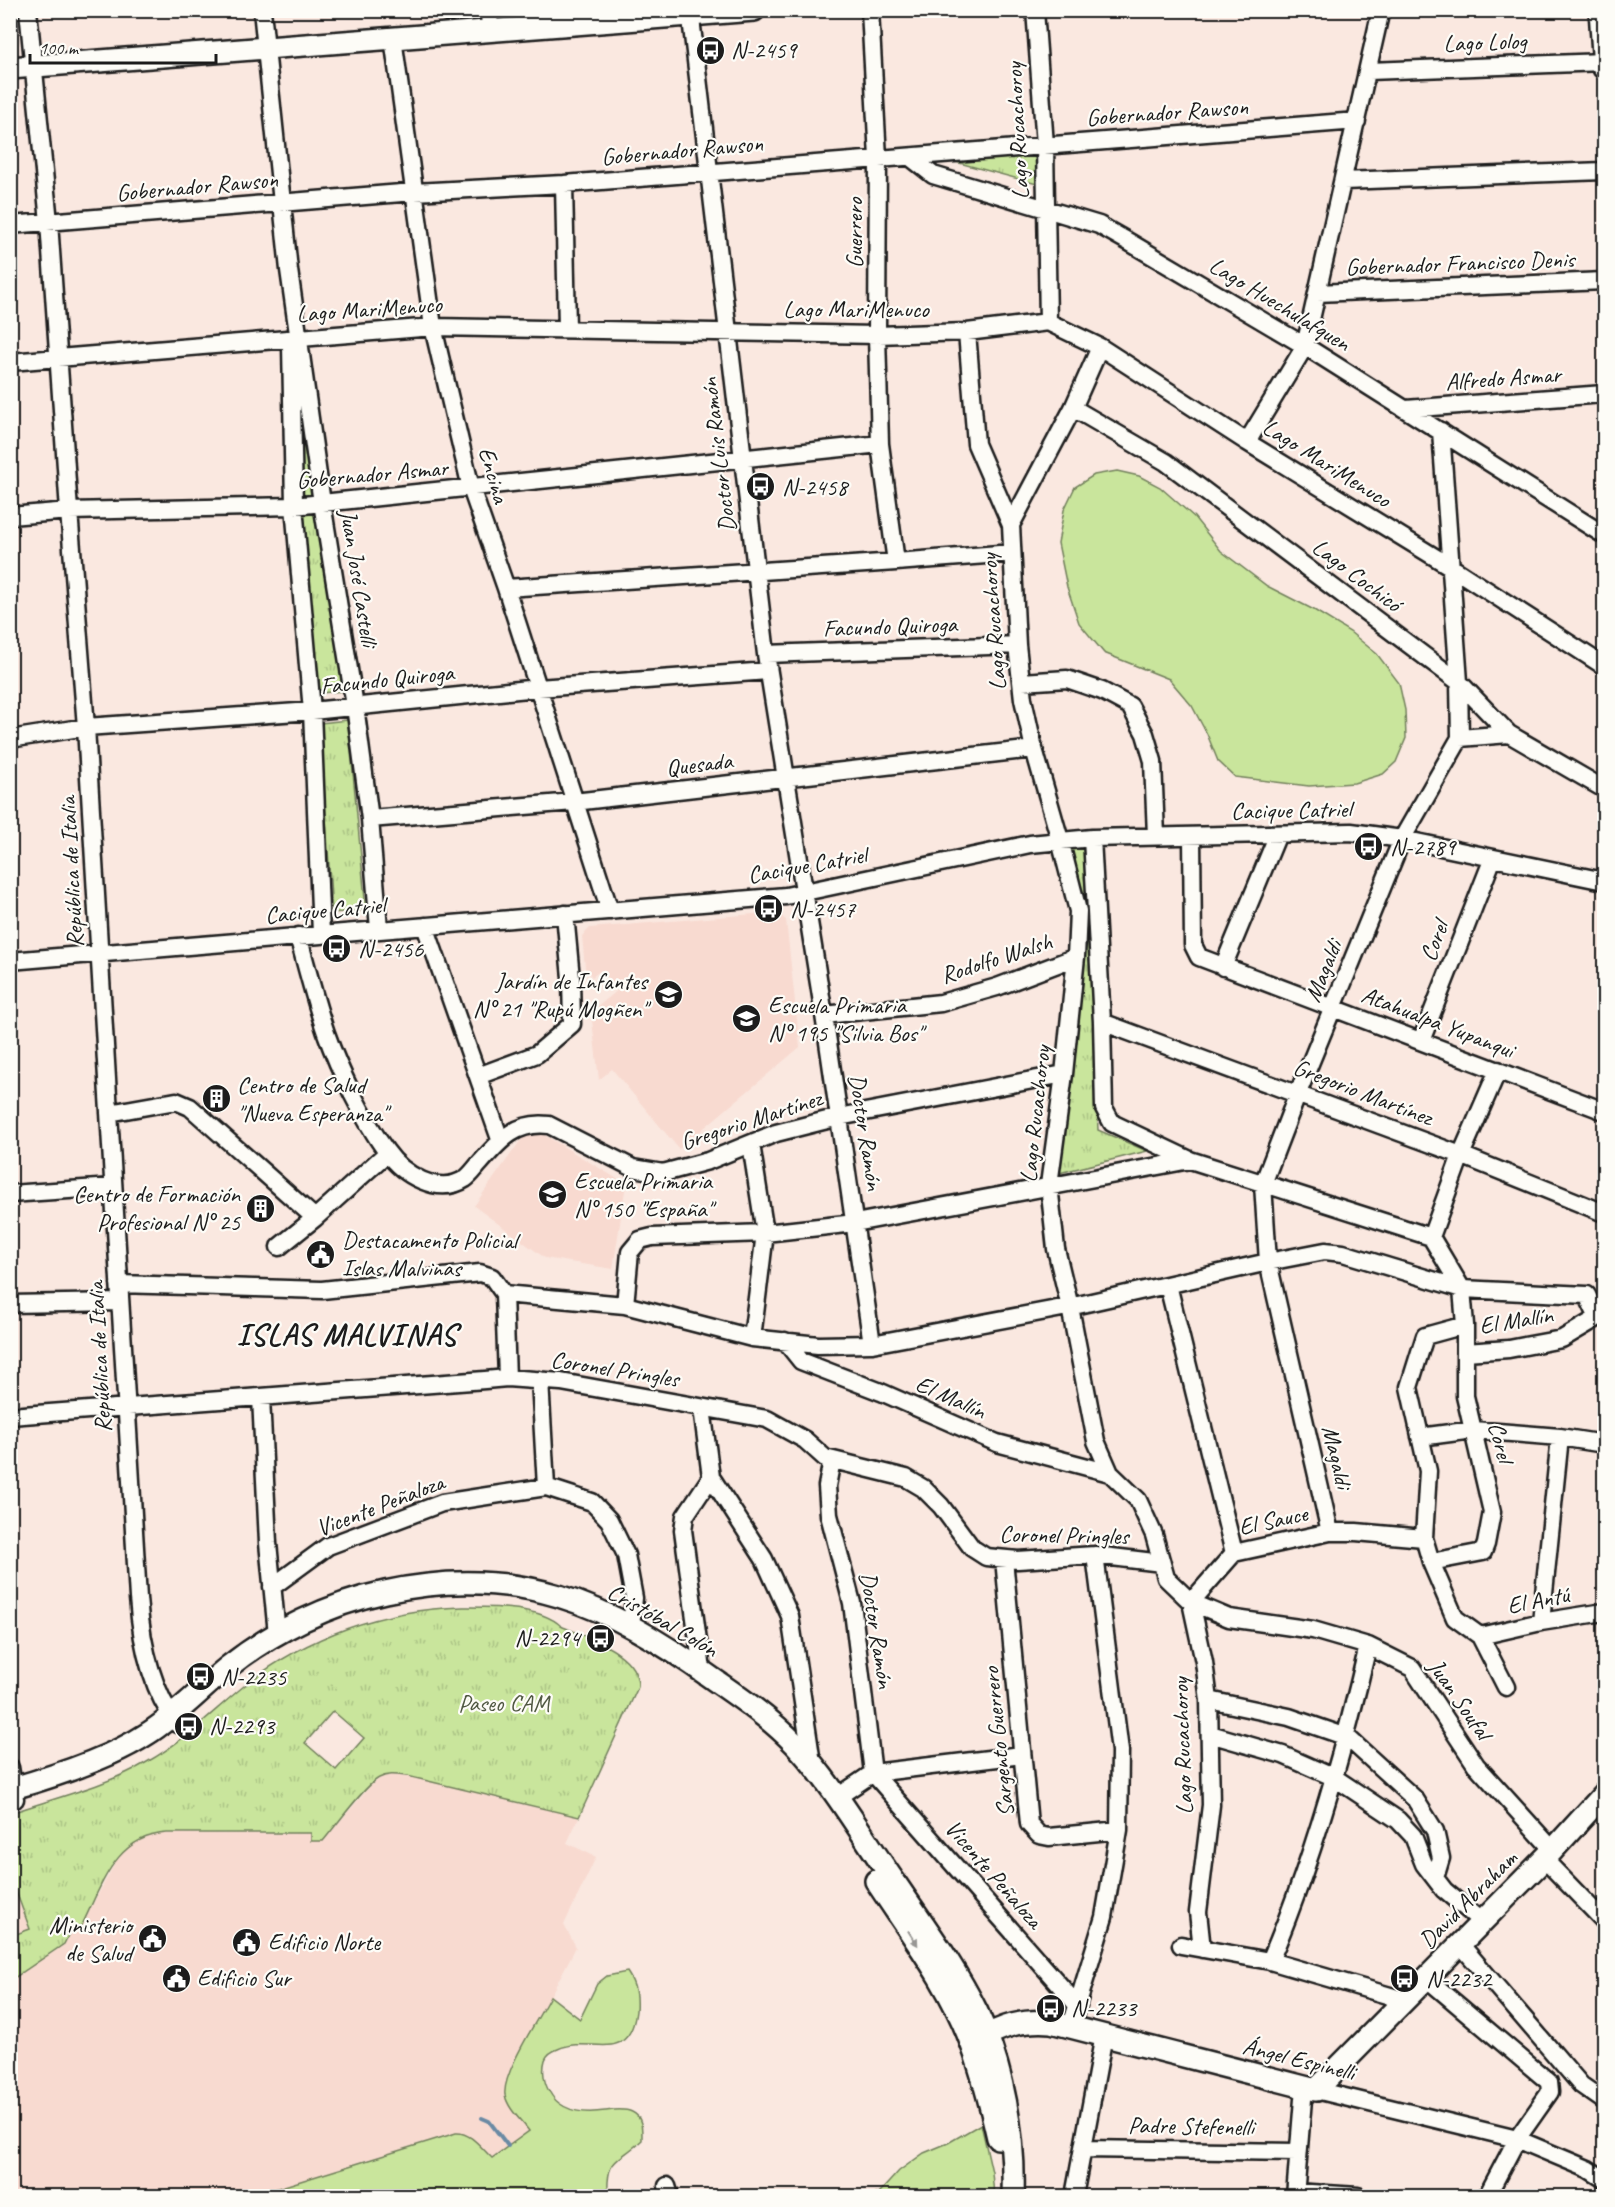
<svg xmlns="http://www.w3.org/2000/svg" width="1615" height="2207" font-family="Caveat,sans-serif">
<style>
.built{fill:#f8dad0}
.grass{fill:#c9e59c;stroke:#72805c;stroke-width:1.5}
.park{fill:url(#park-tufts);stroke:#72805c;stroke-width:1.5;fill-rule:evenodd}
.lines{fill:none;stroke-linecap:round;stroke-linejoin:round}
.stream{stroke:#6b8aa4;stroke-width:4}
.minor-casing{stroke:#1c1c1c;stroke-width:21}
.major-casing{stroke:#1c1c1c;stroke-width:26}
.minor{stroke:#fdfcf7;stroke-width:16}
.major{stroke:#fdfcf7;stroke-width:21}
.oneway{fill:#989794}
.labels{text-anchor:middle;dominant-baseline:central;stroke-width:4.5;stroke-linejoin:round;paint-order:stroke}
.street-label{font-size:24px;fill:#1c1c1c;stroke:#fdfcf7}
.poi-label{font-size:24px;fill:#1c1c1c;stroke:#fdfcf7;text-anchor:start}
.park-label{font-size:24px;fill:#505842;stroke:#fdfcf7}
.district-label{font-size:30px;font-weight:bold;letter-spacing:1.5px;fill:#1c1c1c;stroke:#fdfcf7}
</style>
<defs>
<pattern id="park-tufts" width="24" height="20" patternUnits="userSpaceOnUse" patternTransform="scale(1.5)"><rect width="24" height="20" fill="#c9e59c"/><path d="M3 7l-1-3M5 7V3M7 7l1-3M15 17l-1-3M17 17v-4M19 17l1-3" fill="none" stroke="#acc486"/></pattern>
</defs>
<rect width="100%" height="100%" fill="#fae8e0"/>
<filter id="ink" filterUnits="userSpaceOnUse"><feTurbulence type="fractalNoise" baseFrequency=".0167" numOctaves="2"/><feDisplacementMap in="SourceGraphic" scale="12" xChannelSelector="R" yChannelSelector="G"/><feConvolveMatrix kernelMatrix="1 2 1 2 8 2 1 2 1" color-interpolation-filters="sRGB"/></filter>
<g filter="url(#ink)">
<path class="built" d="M 776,912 L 786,920 L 800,1047 L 679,1149 L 612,1069 L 599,1080 L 591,1012 L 618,990 L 601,970 L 592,977 L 585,968 L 582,936 L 590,928 Z
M 528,1130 L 536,1130 L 626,1184 L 613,1269 L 545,1258 L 474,1206 Z
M 392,1775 L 407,1776 L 579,1817 L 567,1843 L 596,1857 L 564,1925 L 576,1947 L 507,2078 L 505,2095 L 507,2102 L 529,2131 L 492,2158 L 471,2138 L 462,2133 L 456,2133 L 252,2196 L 11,2196 L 11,1980 L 64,1944 L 73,1926 L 80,1928 L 120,1854 L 141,1838 L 158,1834 L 312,1833 L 323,1841 L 373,1783 L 384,1776 Z
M 10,1878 L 30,1929 L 11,1936 L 10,1936 Z"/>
<path class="grass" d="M 1117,471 L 1139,476 L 1160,487 L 1194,517 L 1221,551 L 1267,586 L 1314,610 L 1350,632 L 1377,654 L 1399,683 L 1405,710 L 1406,738 L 1396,762 L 1383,774 L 1354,783 L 1309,786 L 1235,777 L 1218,761 L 1207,734 L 1192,706 L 1169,679 L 1104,653 L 1079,623 L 1067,587 L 1058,543 L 1064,510 L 1075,487 L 1094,475 Z
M 627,1972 C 636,1985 637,1996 636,2011 C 629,2067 590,2034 558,2049 C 552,2051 547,2054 545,2060 C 542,2070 544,2083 549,2091 C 560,2112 584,2114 605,2111 C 613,2110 624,2108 632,2112 C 643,2117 642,2130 642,2140 C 617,2164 606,2156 608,2196 L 252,2196 L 456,2133 C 471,2132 481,2148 492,2158 L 529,2131 C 521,2120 508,2109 505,2095 C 502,2073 539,2018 550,1996 L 580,2019 L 597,1984 L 607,1976 Z
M 981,2124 L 992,2172 L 994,2196 L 871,2196 L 879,2193 L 899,2171 L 924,2153 L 948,2143 Z"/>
<path class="park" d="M 1035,153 L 1037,184 L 952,161 Z
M 296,379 L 313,496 L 301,495 Z
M 302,510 L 316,510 L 343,691 L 320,693 Z
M 348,720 L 366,910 L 332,913 L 320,723 Z
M 1086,847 L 1098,1130 L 1147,1151 L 1059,1173 L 1084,916 L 1068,848 Z
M 463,1607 C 491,1607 540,1606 561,1626 C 587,1638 639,1652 638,1687 L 579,1817 L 407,1776 C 398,1775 388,1773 379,1778 C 365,1785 335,1827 323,1841 L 311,1841 L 311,1833 L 167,1833 C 114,1836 101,1888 80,1929 L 73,1926 L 64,1944 L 11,1980 L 11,1936 L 30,1929 L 11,1878 L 11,1813 C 54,1798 109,1785 147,1762 C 183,1742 212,1712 244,1686 C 307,1636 383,1609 463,1607 ZM 333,1711 L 364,1738 L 336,1770 L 305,1743 Z"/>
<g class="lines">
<path class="stream" d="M 482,2118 L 489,2121 L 508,2146"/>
<defs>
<path id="minor" d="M 28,10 L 49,222 L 69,511 L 86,727 L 138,1598 C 141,1640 151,1689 177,1724
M 262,10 L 289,270 L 322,503 L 355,706 L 370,819 L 379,929
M 489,10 L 490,31
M 690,10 L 766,654 L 824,1015 L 872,1344
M 870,10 L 878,158 L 877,335 L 880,444 L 896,562
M 1035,10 L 1045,145 L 1048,322
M 393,38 L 433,327 L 471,488 L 506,588 L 610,911
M 1369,71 L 1604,62
M 910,157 L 933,175 L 1099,225 L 1129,242 L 1305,346 L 1604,535
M 1343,181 L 1604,171
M 564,184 L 567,328
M 10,225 L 414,192 L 564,184 L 1357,121
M 1317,293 L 1604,281
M 967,332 L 976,444 L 1011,525
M 291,345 L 294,506 L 312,711 L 321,934
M 1100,347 L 1073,408 L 1011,525 L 1017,645 L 1023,699 L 1034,749 L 1060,840 L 1078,911 L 1076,957 L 1064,1074 L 1049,1185 L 1056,1249 L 1070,1307 L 1096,1441 L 1110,1473 L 1138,1500 L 1154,1535 L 1166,1578 L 1191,1602 L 1204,1662 L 1209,1700 L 1211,1805 L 1198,1912 L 1202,1949
M 10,362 L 433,327 L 877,335 L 967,332 L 1048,322 L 1100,347 L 1247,442 L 1451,567 L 1604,666
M 1073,408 L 1166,462 L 1459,682 L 1509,734 L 1604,789
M 1406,409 L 1604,394
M 1247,442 L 1305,346 L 1381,10
M 10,516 L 69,511 L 294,506 L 880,444
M 506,588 L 896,562 L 1012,553
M 766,654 L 1017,645
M 1022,682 L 1067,679 L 1102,691 L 1130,706 L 1145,734 L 1153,761 L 1156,836
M 1460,738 L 1509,734
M 10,739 L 86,727 L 312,711 L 538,688 L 768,671
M 370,819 L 574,802 L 1034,749
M 1192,836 L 1193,945 L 1199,957 L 1604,1111
M 1092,838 L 1102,1022 L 1104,1108 L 1112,1123 L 1190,1160
M 425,926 L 500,1139
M 298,936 C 307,968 315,1001 326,1033 C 339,1070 363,1119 386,1151 C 403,1175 438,1196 465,1179 C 471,1175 476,1167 481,1162 C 501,1139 517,1121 549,1125 L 633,1168 L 663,1173 L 708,1161 L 776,1133 L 839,1117 L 1064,1074
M 10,961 L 786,896 L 1030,844 L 1092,838 L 1351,832 L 1402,839 L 1604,881
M 1223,967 L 1278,834
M 824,1015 L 941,1003 L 997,987 L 1076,957
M 1102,1022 L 1461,1155 L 1604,1213
M 1421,1041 L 1493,858
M 478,1076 L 537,1054 L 572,1024 L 571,978 L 565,914
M 109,1113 L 176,1101 L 190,1107 L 315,1218
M 751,1144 L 765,1233 L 752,1338
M 10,1194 L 113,1187
M 1431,1237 L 1461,1155 L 1498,1070
M 279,1247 L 315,1218 L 387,1153
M 119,1284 L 322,1290 L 480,1273 L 492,1277 L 504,1294 L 507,1378
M 1168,1285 L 1234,1553
M 504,1294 L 625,1305 L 752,1338 L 818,1345 L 872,1344 L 1078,1305 L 1268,1262 L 1325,1251 L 1343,1253 L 1462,1289 L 1587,1295 L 1598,1318
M 10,1304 L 120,1302
M 625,1305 L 630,1252 L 640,1240 L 652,1237 L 765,1233 L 855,1223 L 1190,1160 L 1431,1237 L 1462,1289 L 1465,1325 L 1465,1396 L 1492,1512 L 1486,1544 L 1483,1552 L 1431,1562
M 1465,1325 L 1425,1336 L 1409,1387 L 1428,1471 L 1424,1538 L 1431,1562 L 1455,1618 L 1480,1636 L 1506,1687
M 785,1341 L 801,1361 L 881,1392 L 997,1443 L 1110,1473
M 1465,1352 L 1509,1349 L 1562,1339 L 1604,1314
M 540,1380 L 546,1487
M 261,1397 L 268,1543 L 277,1634
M 702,1408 L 711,1477 L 764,1559 L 790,1616 L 812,1763
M 10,1416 L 485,1380 L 507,1378 L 561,1382 L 767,1419 L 805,1440 L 825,1458 L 906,1478 L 923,1488 L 941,1506 L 972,1548 L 986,1557 L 1018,1560 L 1095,1555 L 1162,1563
M 1420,1437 L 1473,1430 L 1560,1437 L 1604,1444
M 832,1460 L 827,1486 L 829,1515 L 852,1603 L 873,1773
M 1330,1532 L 1268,1262 L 1263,1184 L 1298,1093 L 1402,839 L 1460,738 L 1459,682 L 1441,431
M 1004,1559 L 1029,1824 L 1039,1835 L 1049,1837 L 1119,1830
M 272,1587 L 328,1546 L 442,1503 L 546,1487 L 592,1502 L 609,1520 L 626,1555 L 634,1598 L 631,1625
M 1191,1602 L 1229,1618 L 1313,1630 L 1368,1646 L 1412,1668 L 1476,1765 L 1553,1850
M 1191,1602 L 1234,1553 L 1330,1532 L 1356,1532 L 1424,1538
M 1541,1622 L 1560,1437
M 1480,1636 L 1541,1622 L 1604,1612
M 702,1670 L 683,1530 L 685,1516 L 711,1477
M 1209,1700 L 1289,1717 L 1347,1737 L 1415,1799 L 1435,1831 L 1441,1858 L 1435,1878
M 1210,1734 L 1283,1755 L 1335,1778 L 1398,1820 L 1413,1836 L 1424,1864 L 1444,1890 L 1482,1922
M 10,1767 L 15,1799
M 873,1773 L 1078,2006
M 836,1798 L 873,1773 L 1022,1755
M 1544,1859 L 1604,1921
M 1460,1944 L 1581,2085 L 1604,2101
M 1181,1945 L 1270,1961 L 1404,2000
M 1270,1961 C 1313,1860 1343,1753 1368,1646
M 1426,1978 L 1549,2082 L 1550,2092 L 1517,2139 L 1487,2196
M 1071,2026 L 1104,1917 L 1119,1830 L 1120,1751 L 1095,1555
M 1316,2090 L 1517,2139 L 1588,2169 L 1604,2179
M 1083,2149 L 1297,2152
M 667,2186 L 670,2196
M 1295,2192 L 1358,2196
M 1074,2196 L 1104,2035
M 1295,2196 L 1304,2087"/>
<path id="major" d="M 1600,10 L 1604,68
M 10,68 L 754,10
M 10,1789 C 52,1777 111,1758 147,1734 C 176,1716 201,1689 228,1667 C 273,1631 329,1604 385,1592 C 517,1563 608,1603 713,1679 C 742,1699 771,1719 795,1744 C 832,1783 863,1837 894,1881 C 923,1924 954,1965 977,2012 C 1003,2067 1015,2135 1013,2196
M 876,1881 C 910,1933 951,1986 972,2045 C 983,2075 991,2107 998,2138
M 978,2041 C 1002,2025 1023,2020 1051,2022 L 1316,2090 L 1553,1850 L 1604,1794"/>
</defs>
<use href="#minor" class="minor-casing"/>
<use href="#major" class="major-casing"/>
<use href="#minor" class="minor"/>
<use href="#major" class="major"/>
</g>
<defs><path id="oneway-solid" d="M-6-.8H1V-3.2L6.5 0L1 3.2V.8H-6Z" transform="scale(1.5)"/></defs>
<use class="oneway" href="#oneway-solid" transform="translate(913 1938) rotate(57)"/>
</g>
<defs>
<symbol id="bus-disc" viewBox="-11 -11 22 22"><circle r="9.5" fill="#1c1c1c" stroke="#fdfcf7"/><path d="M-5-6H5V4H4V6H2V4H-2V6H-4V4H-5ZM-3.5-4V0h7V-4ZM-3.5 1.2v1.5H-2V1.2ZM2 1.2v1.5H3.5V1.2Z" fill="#fff"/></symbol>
<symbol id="school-disc" viewBox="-11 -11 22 22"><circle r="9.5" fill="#1c1c1c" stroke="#fdfcf7"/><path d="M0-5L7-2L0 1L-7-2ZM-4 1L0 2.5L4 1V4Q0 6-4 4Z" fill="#fff"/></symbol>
<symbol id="building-disc" viewBox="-11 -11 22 22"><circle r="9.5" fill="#1c1c1c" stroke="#fdfcf7"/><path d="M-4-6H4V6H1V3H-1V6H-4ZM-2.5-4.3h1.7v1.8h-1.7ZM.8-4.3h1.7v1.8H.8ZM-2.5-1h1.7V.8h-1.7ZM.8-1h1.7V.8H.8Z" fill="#fff"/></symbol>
<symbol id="civic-disc" viewBox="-11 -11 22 22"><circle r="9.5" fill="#1c1c1c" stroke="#fdfcf7"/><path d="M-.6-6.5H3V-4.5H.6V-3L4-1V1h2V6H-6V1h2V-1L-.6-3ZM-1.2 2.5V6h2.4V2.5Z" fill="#fff"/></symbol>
</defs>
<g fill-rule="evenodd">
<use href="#bus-disc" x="694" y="34" width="33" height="33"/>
<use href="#bus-disc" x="744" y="470" width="33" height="33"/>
<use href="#bus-disc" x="1352" y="830" width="33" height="33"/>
<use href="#bus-disc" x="752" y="892" width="33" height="33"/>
<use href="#bus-disc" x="320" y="932" width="33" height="33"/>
<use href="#school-disc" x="652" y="978" width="33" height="33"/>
<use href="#school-disc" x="730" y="1002" width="33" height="33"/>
<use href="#building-disc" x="200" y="1082" width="33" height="33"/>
<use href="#school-disc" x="536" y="1178" width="33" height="33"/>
<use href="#building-disc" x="244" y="1192" width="33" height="33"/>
<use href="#civic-disc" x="304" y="1238" width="33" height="33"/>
<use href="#bus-disc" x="584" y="1622" width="33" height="33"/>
<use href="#bus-disc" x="184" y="1660" width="33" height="33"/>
<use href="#bus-disc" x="172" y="1710" width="33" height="33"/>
<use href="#civic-disc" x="136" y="1922" width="33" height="33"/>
<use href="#civic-disc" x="230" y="1926" width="33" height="33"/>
<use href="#civic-disc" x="160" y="1962" width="33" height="33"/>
<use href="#bus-disc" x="1388" y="1962" width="33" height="33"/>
<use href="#bus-disc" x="1034" y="1992" width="33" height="33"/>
</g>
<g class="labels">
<g class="street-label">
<text transform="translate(1485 42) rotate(-2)">Lago Lolog</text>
<text transform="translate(1167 112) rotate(-4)">Gobernador Rawson</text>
<text transform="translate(1017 131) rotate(-93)">Lago Rucachoroy</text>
<text transform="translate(682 150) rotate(-5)">Gobernador Rawson</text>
<text transform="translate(197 186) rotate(-5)">Gobernador Rawson</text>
<text transform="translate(854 233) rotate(-90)">Guerrero</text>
<text transform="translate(1460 263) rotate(-2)">Gobernador Francisco Denis</text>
<text transform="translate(1280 304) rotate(31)">Lago Huechulafquen</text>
<text transform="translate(369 309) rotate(-4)">Lago MariMenuco</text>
<text x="856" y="309">Lago MariMenuco</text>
<text transform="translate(1503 378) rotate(-4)">Alfredo Asmar</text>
<text transform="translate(718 455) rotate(-97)">Doctor Luis Ramón</text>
<text transform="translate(1327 463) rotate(32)">Lago MariMenuco</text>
<text transform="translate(372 474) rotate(-5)">Gobernador Asmar</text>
<text transform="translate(494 475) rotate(74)">Encina</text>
<text transform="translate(1357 575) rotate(37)">Lago Cochicó</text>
<text transform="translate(359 578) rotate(81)">Juan José Castelli</text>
<text transform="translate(993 622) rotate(-94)">Lago Rucachoroy</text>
<text transform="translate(890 626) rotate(-2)">Facundo Quiroga</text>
<text transform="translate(387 679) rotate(-6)">Facundo Quiroga</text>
<text transform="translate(699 764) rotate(-7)">Quesada</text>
<text transform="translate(1291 810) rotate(-1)">Cacique Catriel</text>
<text transform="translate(807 865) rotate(-10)">Cacique Catriel</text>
<text transform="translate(71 872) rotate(-93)">República de Italia</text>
<text transform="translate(325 910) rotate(-5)">Cacique Catriel</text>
<text transform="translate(1434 941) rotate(-69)">Corel</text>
<text transform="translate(996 958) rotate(-18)">Rodolfo Walsh</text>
<text transform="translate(1323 971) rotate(-68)">Magaldi</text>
<text transform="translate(1438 1022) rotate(21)">Atahualpa Yupanqui</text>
<text transform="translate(1363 1092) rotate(21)">Gregorio Martínez</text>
<text transform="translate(1035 1114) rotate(-84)">Lago Rucachoroy</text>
<text transform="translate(751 1120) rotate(-18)">Gregorio Martínez</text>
<text transform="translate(866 1132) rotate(81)">Doctor Ramón</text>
<text transform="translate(1516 1320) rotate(-9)">El Mallín</text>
<text transform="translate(99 1357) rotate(-93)">República de Italia</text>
<text transform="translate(615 1369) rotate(9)">Coronel Pringles</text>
<text transform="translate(951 1397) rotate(24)">El Mallín</text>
<text transform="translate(1501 1442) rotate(76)">Corel</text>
<text transform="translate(1337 1457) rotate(77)">Magaldi</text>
<text transform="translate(380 1505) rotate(-21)">Vicente Peñaloza</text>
<text transform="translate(1273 1520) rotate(-12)">El Sauce</text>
<text transform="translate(1064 1535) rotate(1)">Coronel Pringles</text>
<text transform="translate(1538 1600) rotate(-11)">El Antú</text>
<text transform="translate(663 1620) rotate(30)">Cristóbal Colón</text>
<text transform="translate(877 1630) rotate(81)">Doctor Ramón</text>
<text transform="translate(1460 1699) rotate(55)">Juan Soufal</text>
<text transform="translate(998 1742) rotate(-96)">Sargento Guerrero</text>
<text transform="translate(1182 1746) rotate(-92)">Lago Rucachoroy</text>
<text transform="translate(994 1874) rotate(49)">Vicente Peñaloza</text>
<text transform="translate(1468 1899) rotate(-45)">David Abraham</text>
<text transform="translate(1299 2059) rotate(14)">Ángel Espinelli</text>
<text transform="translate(1191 2126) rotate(1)">Padre Stefenelli</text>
</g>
<g class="poi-label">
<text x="731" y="50">N-2459</text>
<text x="782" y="487">N-2458</text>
<text x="1390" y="847">N-2789</text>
<text x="790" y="909">N-2457</text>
<text x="358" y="949">N-2456</text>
<text x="647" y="981" text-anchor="end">Jardín de Infantes<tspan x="647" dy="28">N° 21 "Rupú Mogñen"</tspan></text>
<text x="768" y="1005">Escuela Primaria<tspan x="768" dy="28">N° 195 "Silvia Bos"</tspan></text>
<text x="237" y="1085">Centro de Salud<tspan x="237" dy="28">"Nueva Esperanza"</tspan></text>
<text x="574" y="1181">Escuela Primaria<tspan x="574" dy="28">N° 150 "España"</tspan></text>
<text x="240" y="1194" text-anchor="end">Centro de Formación<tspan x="240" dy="28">Profesional N° 25</tspan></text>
<text x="342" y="1240">Destacamento Policial<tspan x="342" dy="28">Islas Malvinas</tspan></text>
<text x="580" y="1638" text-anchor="end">N-2294</text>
<text x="221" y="1677">N-2235</text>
<text x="209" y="1726">N-2293</text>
<text x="132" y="1925" text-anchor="end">Ministerio<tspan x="132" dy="28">de Salud</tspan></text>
<text x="268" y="1942">Edificio Norte</text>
<text x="197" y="1978">Edificio Sur</text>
<text x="1426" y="1979">N-2232</text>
<text x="1071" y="2008">N-2233</text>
</g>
<g class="park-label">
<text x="504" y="1703">Paseo CAM</text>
</g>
<g class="district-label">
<text x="347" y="1335">ISLAS MALVINAS</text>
</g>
</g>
<rect width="1615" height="2207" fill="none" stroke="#fdfcf7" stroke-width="36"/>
<rect x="18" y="18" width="1579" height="2171" fill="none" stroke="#1c1c1c" stroke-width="2" filter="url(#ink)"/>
<path d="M30 54v9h186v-9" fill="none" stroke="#1c1c1c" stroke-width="3"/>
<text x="39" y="54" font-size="18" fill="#1c1c1c" stroke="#fdfcf7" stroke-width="4.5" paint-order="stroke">100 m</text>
</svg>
